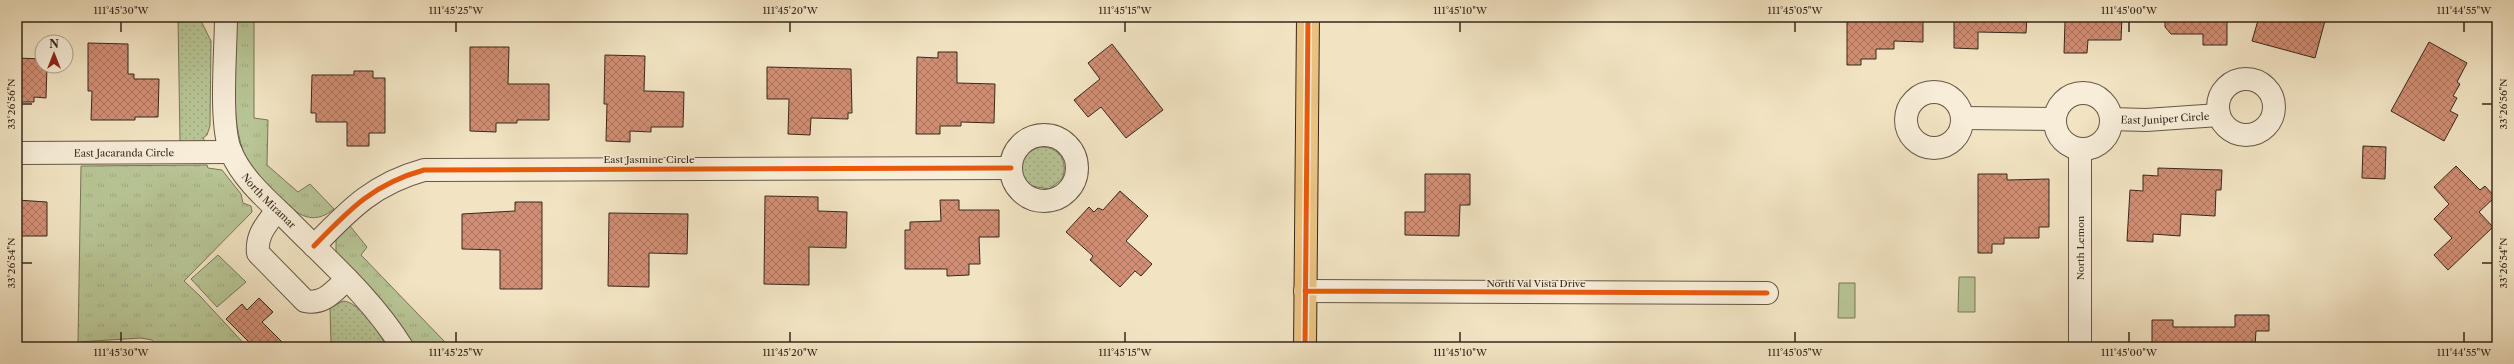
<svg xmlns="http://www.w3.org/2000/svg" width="2514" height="364" font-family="'Libre Caslon Text',serif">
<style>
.grass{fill:url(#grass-dots);stroke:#787659}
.park{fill:url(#park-tufts);stroke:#787659}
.pitch{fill:#b8c595;stroke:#787659}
.building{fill:url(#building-cross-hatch);stroke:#37281d}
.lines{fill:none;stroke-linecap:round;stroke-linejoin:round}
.minor-casing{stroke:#665746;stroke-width:24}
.major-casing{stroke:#37281d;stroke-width:24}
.minor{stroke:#f7edd8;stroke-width:22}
.major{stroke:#e9c282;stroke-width:22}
.cycleway-casing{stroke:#f7edd8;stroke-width:8}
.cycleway{stroke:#e8590c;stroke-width:5}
.ticks{fill:none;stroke:#37281d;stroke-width:1.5}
.labels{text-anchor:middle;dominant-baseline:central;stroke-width:3;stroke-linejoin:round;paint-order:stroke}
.street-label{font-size:10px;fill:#37281d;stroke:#f7edd8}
.neatline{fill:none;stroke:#37281d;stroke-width:1.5}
.ticks-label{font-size:10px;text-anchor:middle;fill:#37281d}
</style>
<defs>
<pattern id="grass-dots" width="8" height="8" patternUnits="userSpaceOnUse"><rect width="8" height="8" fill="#b8c595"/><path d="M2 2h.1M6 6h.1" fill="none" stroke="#9fa980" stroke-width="1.8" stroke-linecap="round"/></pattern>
<pattern id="park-tufts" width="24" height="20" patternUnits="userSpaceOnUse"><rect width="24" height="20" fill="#b8c595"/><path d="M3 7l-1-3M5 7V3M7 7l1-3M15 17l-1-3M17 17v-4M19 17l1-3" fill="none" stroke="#9fa980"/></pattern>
<pattern id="building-cross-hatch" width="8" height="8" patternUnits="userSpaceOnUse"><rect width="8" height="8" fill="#d18e74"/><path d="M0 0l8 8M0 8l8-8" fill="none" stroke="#aa745f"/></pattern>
</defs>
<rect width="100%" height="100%" fill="#f2e4c3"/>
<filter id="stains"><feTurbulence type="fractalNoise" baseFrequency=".005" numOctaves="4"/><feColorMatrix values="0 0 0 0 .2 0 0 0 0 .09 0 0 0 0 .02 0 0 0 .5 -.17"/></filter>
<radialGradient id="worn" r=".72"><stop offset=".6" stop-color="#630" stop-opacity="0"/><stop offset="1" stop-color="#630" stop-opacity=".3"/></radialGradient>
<path class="grass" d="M 178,17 L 199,17 L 211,41 L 210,126 L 207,135 L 203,138 L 205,141 L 180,142 Z
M 1040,147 C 1059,146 1069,162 1062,179 L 1049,189 L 1031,186 L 1017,171 C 1019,160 1029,150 1040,147 Z
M 343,301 C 360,302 379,333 387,347 L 331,343 L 330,308 Z"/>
<path class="park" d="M 236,17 L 254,17 L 254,118 L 268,120 L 267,165 L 298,192 L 310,184 L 334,209 C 317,223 302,219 287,204 C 275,192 261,181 251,167 C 227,131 236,59 236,17 Z
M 207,165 L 208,168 L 222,170 L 241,194 L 243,203 L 251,206 L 252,212 L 184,281 L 200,296 L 247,347 L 158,347 L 152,340 L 141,338 L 78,342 L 81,166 Z
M 350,226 L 367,247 L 361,255 L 444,341 L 444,347 L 411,347 L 336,254 L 336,240 Z
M 218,255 L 246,282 L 217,307 L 191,279 Z"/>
<path class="pitch" d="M 1959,277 L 1975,277 L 1975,312 L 1958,312 Z
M 1839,283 L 1855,283 L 1855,318 L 1838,318 Z"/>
<path class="building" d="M 1847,17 L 1923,17 L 1923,42 L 1894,41 L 1894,49 L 1876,49 L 1876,59 L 1861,59 L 1861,65 L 1847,65 Z
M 1954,17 L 2027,17 L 2026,33 L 1978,32 L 1978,49 L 1954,48 Z
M 2077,17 L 2122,17 L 2121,40 L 2088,40 L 2087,53 L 2064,53 L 2065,21 L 2077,21 Z
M 2165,17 L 2227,17 L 2227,45 L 2203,45 L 2203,34 L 2171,34 L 2165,27 Z
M 2259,17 L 2326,17 L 2315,58 L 2252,41 Z
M 2429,42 L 2467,63 L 2457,82 L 2460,84 L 2453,96 L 2457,98 L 2450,111 L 2458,115 L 2444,141 L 2391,111 Z
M 88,43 L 128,44 L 128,74 L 134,74 L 134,79 L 159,79 L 158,117 L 135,117 L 135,120 L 91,120 L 92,91 L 88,91 Z
M 1112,44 L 1163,110 L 1126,138 L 1101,107 L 1088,117 L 1074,100 L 1100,79 L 1088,63 Z
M 470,47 L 509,47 L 508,84 L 549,84 L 549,120 L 517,120 L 517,123 L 496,123 L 496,132 L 470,131 Z
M 938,52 L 957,52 L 957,83 L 995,84 L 994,123 L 961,122 L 961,126 L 940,126 L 940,134 L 916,134 L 917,57 L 938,58 Z
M 605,55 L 645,56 L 644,91 L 684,92 L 683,127 L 651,127 L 651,132 L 630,131 L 630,142 L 606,141 L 607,104 L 604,104 Z
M 17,58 L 42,59 L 42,66 L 47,66 L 46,98 L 34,97 L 34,102 L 17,102 Z
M 767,67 L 851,69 L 852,113 L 848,113 L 848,119 L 811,118 L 810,135 L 788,134 L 789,99 L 767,99 Z
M 354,71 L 373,71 L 373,78 L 385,78 L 385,133 L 369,133 L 369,146 L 347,146 L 347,122 L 316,122 L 316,113 L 311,113 L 312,75 L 354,75 Z
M 2363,146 L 2386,147 L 2385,179 L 2362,178 Z
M 2456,166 L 2480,190 L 2485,186 L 2495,197 L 2479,212 L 2493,227 L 2448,270 L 2434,255 L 2452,238 L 2434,219 L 2449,204 L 2434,187 Z
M 2158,168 L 2222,170 L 2221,190 L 2216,190 L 2215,216 L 2181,214 L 2180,236 L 2153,234 L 2153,242 L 2127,241 L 2130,190 L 2143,191 L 2143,175 L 2158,176 Z
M 1425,174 L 1470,174 L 1470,205 L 1460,205 L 1459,236 L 1405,235 L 1405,212 L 1425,212 Z
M 1978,174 L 2007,174 L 2007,180 L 2049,179 L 2049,227 L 2039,227 L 2039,238 L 2004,238 L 2004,244 L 1992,244 L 1992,253 L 1978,253 Z
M 1120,191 L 1148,216 L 1126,241 L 1152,264 L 1141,276 L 1135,271 L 1120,287 L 1090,260 L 1093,256 L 1066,232 L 1089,207 L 1094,212 L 1098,208 L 1103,210 Z
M 765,196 L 818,197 L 818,211 L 847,212 L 846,248 L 809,247 L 809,285 L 764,284 Z
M 17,200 L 47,202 L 47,236 L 17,236 Z
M 940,200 L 959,200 L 959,210 L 999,210 L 999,237 L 979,237 L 980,264 L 969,264 L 969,275 L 947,276 L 947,269 L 905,269 L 905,230 L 910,230 L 910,222 L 941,221 Z
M 515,202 L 542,202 L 542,289 L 500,289 L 500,250 L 462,249 L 462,214 L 515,211 Z
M 609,213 L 688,214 L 687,254 L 649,253 L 649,287 L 608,286 Z
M 259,298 L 273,312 L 262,322 L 287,347 L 254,347 L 226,319 L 242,304 L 247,310 Z
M 2235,315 L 2269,315 L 2269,331 L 2256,331 L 2255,347 L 2152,347 L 2152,320 L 2173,320 L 2173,327 L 2235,327 Z"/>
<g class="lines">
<defs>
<g id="minor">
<path id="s1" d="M 226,17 C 226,49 219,126 231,152 C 242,178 265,198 285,217 C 326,259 371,297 402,347"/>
<circle cx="2246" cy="107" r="28"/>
<circle cx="1934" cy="120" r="28"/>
<circle cx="2083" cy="121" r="28"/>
<path d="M 1962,118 L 2055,119"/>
<path id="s2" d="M 2111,119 L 2146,120 L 2219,115"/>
<circle cx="1044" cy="168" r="33"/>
<path id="s3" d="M 17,153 L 231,152"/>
<path d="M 277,210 C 267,224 256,234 258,253 L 305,301 C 324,305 334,291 347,279"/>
<path d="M 314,246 C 349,210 373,184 424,170 L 1011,168"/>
<path d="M 1305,291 L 1767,293"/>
<path d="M 2080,347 L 2080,149"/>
</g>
<path id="major" d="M 1305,347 L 1308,17"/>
</defs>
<use href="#minor" class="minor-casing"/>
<use href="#major" class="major-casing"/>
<use href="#minor" class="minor"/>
<use href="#major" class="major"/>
<defs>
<path id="cycleway" d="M 314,246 C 349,210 373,184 424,170 L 1011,168
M 1305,291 L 1767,293
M 1305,347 L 1308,17"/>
</defs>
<use href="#cycleway" class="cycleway-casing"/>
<use href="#cycleway" class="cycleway"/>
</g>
<path class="ticks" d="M 121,22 L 121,32M 456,22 L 456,32M 790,22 L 790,32M 1125,22 L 1125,32M 1460,22 L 1460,32M 1795,22 L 1795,32M 2129,22 L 2129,32M 2464,22 L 2464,32M 22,104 L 32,104M 2482,104 L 2492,104M 22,263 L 32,263M 2482,263 L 2492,263M 121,332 L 121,342M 456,332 L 456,342M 790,332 L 790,342M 1125,332 L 1125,342M 1460,332 L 1460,342M 1795,332 L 1795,342M 2129,332 L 2129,342M 2464,332 L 2464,342"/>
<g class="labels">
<g class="street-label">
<text stroke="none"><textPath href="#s2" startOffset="54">East Juniper Circle</textPath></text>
<text stroke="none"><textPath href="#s3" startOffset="107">East Jacaranda Circle</textPath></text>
<text x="649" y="159">East Jasmine Circle</text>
<text stroke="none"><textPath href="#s1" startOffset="198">North Miramar</textPath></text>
<text transform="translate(2080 248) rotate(-90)">North Lemon</text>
<text x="1536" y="283">North Val Vista Drive</text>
</g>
</g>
<rect width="2514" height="364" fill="none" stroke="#f2e4c3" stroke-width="44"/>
<g transform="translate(54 54)"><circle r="19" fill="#f7edd8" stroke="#aa9e8d"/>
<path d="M0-3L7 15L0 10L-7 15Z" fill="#8f2418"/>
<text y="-6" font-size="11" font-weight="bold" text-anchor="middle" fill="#37281d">N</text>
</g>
<rect x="22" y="22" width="2470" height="320" class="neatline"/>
<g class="ticks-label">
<text x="121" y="14">111°45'30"W</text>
<text x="456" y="14">111°45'25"W</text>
<text x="790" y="14">111°45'20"W</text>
<text x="1125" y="14">111°45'15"W</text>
<text x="1460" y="14">111°45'10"W</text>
<text x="1795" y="14">111°45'05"W</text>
<text x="2129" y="14">111°45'00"W</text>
<text x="2464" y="14">111°44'55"W</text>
<text transform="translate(11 104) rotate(-90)" y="4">33°26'56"N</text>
<text transform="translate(2503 104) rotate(-90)" y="4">33°26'56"N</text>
<text transform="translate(11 263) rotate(-90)" y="4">33°26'54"N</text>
<text transform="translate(2503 263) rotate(-90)" y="4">33°26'54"N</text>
<text x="121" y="356">111°45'30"W</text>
<text x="456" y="356">111°45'25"W</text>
<text x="790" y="356">111°45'20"W</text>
<text x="1125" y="356">111°45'15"W</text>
<text x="1460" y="356">111°45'10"W</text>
<text x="1795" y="356">111°45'05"W</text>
<text x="2129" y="356">111°45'00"W</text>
<text x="2464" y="356">111°44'55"W</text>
</g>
<rect width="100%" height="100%" filter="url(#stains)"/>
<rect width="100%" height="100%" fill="url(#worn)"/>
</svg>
